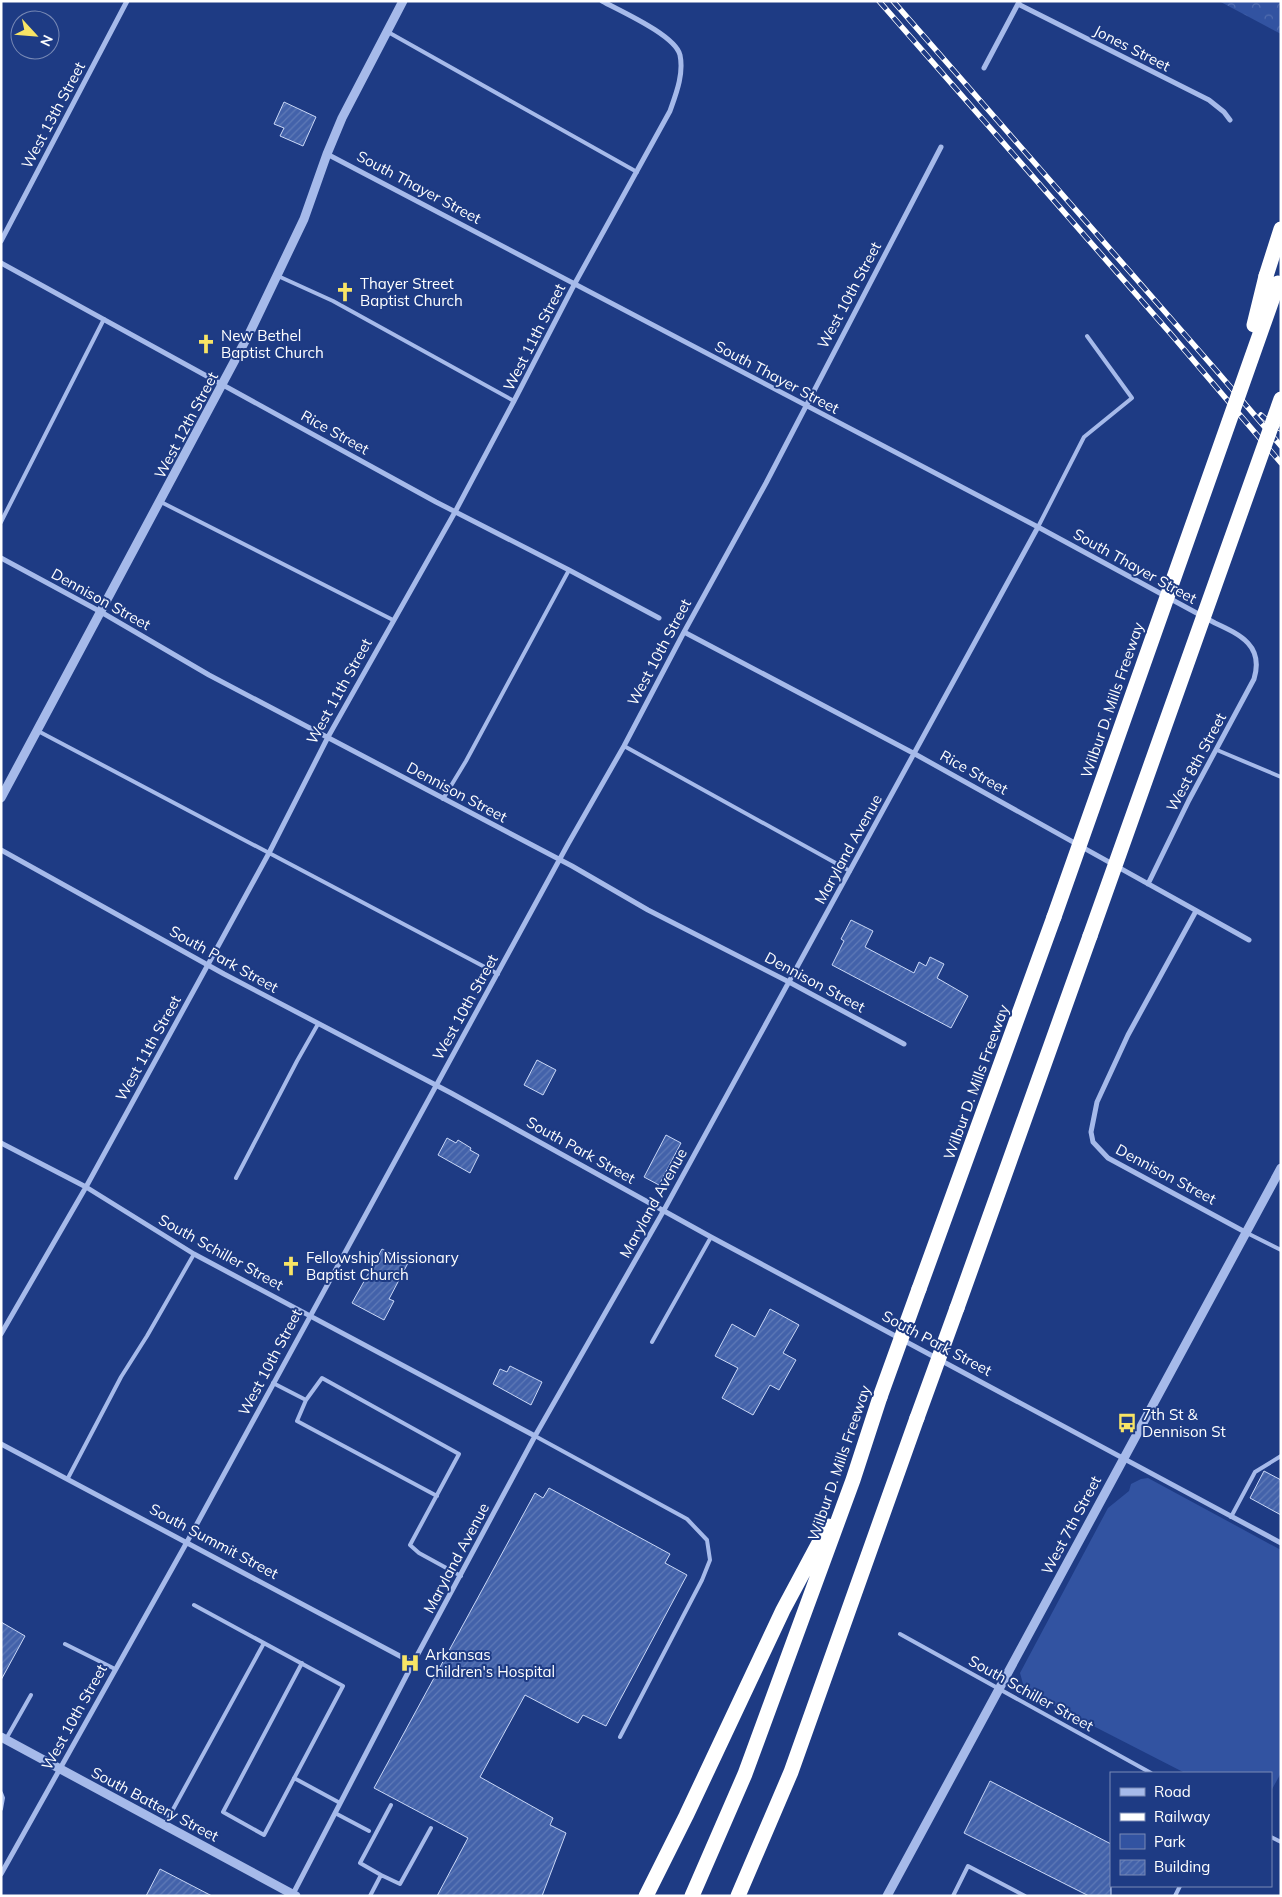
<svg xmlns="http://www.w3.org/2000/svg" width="1282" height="1897" font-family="Mulish,sans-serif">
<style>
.green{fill:#3253a1}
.park{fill:url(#park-crowns)}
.building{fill:url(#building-hatch);stroke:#cad8f7}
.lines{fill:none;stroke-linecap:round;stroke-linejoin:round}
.service{stroke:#a6baea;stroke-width:4}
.minor{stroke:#a6baea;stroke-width:5}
.tertiary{stroke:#a6baea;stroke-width:9}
.motorway{stroke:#fff;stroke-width:15}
.rail-casing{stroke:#fff;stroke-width:5.5}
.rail{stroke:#1e3b84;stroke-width:4;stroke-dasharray:11;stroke-linecap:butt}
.motorway-bridge{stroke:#fff;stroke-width:15}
.labels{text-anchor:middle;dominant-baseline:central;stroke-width:4;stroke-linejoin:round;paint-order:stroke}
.street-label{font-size:15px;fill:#fff;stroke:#1e3b84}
.poi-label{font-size:15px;fill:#fff;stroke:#1e3b84;text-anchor:start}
</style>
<defs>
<pattern id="park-crowns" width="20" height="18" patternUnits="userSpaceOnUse" patternTransform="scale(1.25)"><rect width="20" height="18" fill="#3253a1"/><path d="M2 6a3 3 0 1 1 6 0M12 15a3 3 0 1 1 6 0" fill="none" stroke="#516daf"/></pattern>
<pattern id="building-hatch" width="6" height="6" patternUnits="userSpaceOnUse" patternTransform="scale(1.25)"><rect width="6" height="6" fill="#4362aa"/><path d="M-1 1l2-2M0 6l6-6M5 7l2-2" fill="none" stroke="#5f7ab7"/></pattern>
</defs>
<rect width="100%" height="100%" fill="#1e3b84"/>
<path class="green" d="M 1148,1478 L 1281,1550 L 1281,1773 L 1271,1791 L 1271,1773 L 1185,1773 L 1025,1691 L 1020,1673 L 1108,1508 L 1129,1491 L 1131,1484 L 1141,1479 Z"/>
<path class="park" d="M 1219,1 L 1281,1 L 1281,34 Z"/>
<path class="building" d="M 284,102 L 316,117 L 303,146 L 280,136 L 284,128 L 274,124 Z
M 851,920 L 873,931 L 865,947 L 914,973 L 919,962 L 926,966 L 930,957 L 944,964 L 937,978 L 968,996 L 951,1028 L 832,965 L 844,941 L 841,939 Z
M 537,1060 L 556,1070 L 543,1095 L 524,1085 Z
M 666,1135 L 681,1143 L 659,1185 L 644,1177 Z
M 447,1138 L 456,1143 L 458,1140 L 471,1148 L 470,1150 L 479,1155 L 470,1173 L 438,1155 Z
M 382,1249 L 408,1263 L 389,1299 L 394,1301 L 384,1320 L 352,1303 Z
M 770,1309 L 799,1325 L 783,1353 L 796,1360 L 779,1390 L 770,1385 L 753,1415 L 722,1398 L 738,1368 L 715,1356 L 732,1324 L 755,1337 Z
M 510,1366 L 542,1382 L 531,1405 L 493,1384 L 500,1369 L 507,1372 Z
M 1264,1471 L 1281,1480 L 1281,1515 L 1250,1498 Z
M 549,1488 L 670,1554 L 665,1563 L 687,1575 L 606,1726 L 583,1715 L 578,1723 L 525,1695 L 480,1777 L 553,1818 L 550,1825 L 566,1833 L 542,1896 L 437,1896 L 468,1838 L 374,1788 L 535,1493 L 543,1498 Z
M 1,1622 L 25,1636 L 1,1680 Z
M 990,1781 L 1111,1844 L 1111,1896 L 1089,1896 L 964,1833 Z
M 160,1869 L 212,1896 L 146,1896 Z"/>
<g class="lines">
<path class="service" d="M 388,32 L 637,172
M 278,276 L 333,301 L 514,401
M 161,502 L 393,620
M 1,522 L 104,319
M 1038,527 L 1084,437 L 1132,398 L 1087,336
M 38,731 L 498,974
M 624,746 L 850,871
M 1217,750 L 1281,777
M 443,799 L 466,761 L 569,570
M 236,1178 L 297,1061 L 318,1024
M 1247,1233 L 1281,1250
M 652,1342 L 711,1237
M 273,1383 L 306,1400
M 535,1436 L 687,1519 L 707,1540 L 710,1560 L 702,1580 L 620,1737
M 68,1478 L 121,1377 L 147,1336 L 194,1254
M 437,1496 L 297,1421 L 306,1400 L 322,1378 L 459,1454 L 410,1545 L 419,1553 L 461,1576
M 1231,1517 L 1255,1472 L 1281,1456
M 194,1605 L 343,1686 L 264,1835 L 223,1812 L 302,1663
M 900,1634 L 1151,1773
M 65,1644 L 115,1669
M 6,1739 L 31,1695
M 294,1778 L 340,1803
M 1,1793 L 3,1798 L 1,1809
M 335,1813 L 369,1831
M 165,1824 L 264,1643
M 1271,1837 L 1281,1842
M 381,1875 L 360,1863 L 391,1805
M 370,1896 L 381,1875 L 400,1884 L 431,1828
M 953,1896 L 968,1866 L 1025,1896
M 1175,1896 L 1180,1886"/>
<path class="minor" d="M 1018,4 L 1209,100 L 1224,112 L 1230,120
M 984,68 L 1019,2
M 327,154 L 1038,527 L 1215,623 C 1241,635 1264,646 1254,679 L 1189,800 L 1148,884
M 1,241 L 127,1
M 1,263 L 436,502 L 569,570 L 659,618
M 1,558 L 101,612 L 209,675 L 572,866 L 648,910 L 789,982 L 904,1044
M 684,632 L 915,754 L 1249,940
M 1,850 L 224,974 L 451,1093 L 711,1237 L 1281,1543
M 1196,911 L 1128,1035 L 1097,1102 L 1091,1132 L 1093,1142 L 1108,1158 L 1245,1232
M 1,1143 L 86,1187 L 194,1254 L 535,1436
M 1,1334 L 86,1187 L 199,981 L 269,853 L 328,737 L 455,512 L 514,401 L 574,285 L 670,111 C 676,94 684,74 680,55 C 675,35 620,11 602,1
M 1,1444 L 413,1663
M 1,1874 L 187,1542 L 568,844 L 624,746 L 684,632 L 766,483 L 941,147
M 293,1894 L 413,1663 L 535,1436 L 664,1210 L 1038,527"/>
<path class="tertiary" d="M 1,798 L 250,332 L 304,219 L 327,154 L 342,118 L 403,1
M 1,1737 L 296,1896
M 887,1896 L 1281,1168"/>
<path class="motorway" d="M 1266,276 L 1281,229
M 919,1289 L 1054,917
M 957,1308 L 1090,936
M 646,1896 L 686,1816 L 783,1610 L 828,1526
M 692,1896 L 745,1774 L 853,1480 L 880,1397
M 738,1896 L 791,1772 L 917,1418"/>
<defs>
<path id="rail" d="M 879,1 L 1170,333 L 1281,463
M 893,1 L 1215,369 L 1281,446
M 1261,415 L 1269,422 L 1281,429"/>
</defs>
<use href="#rail" class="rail-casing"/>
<use href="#rail" class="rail"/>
<path class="motorway-bridge" d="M 1254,325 L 1266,276
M 1054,917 L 1278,283
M 1090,936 L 1281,399
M 880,1397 L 919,1289
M 917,1418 L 957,1308"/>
</g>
<defs>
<symbol id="church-bare" viewBox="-9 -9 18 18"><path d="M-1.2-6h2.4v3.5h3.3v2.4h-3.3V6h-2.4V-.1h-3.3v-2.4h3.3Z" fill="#f8e465" stroke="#1e3b84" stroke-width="2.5" paint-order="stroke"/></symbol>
<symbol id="bus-bare" viewBox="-9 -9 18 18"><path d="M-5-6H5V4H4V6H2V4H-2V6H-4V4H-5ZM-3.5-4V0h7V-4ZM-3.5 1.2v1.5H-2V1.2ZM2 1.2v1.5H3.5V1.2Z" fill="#f8e465" stroke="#1e3b84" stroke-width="2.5" paint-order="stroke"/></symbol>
<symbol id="hospital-bare" viewBox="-9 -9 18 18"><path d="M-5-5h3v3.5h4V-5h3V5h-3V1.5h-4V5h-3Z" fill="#f8e465" stroke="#1e3b84" stroke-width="2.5" paint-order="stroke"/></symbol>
</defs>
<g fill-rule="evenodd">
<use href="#church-bare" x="331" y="278" width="28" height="28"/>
<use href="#church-bare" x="192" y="330" width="28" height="28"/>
<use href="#church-bare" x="277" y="1252" width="28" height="28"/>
<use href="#bus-bare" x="1113" y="1409" width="28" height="28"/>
<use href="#hospital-bare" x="396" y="1649" width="28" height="28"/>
</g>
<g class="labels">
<g class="street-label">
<text transform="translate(1132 48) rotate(27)">Jones Street</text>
<text transform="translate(53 115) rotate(-62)">West 13th Street</text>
<text transform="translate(419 187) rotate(28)">South Thayer Street</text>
<text transform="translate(849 295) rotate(-62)">West 10th Street</text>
<text transform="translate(534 337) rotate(-63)">West 11th Street</text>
<text transform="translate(777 377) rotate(28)">South Thayer Street</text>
<text transform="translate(186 425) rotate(-62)">West 12th Street</text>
<text transform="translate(335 432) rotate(29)">Rice Street</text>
<text transform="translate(1135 566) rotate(29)">South Thayer Street</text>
<text transform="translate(101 599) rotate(29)">Dennison Street</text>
<text transform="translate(659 652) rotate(-62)">West 10th Street</text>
<text transform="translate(339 691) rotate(-61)">West 11th Street</text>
<text transform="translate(1112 700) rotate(-71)">Wilbur D. Mills Freeway</text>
<text transform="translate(1196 762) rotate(-62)">West 8th Street</text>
<text transform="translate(974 772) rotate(29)">Rice Street</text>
<text transform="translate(457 792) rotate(28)">Dennison Street</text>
<text transform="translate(848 849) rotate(-61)">Maryland Avenue</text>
<text transform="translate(224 959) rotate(29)">South Park Street</text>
<text transform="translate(815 982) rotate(28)">Dennison Street</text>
<text transform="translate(465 1007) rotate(-61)">West 10th Street</text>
<text transform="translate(148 1048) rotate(-61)">West 11th Street</text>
<text transform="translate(976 1082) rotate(-70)">Wilbur D. Mills Freeway</text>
<text transform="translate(581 1150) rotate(29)">South Park Street</text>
<text transform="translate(1166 1174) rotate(28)">Dennison Street</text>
<text transform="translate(653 1203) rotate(-61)">Maryland Avenue</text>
<text transform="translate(221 1252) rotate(29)">South Schiller Street</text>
<text transform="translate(937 1343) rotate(28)">South Park Street</text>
<text transform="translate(270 1362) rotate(-62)">West 10th Street</text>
<text transform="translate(839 1463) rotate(-71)">Wilbur D. Mills Freeway</text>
<text transform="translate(1071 1525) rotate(-62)">West 7th Street</text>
<text transform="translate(214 1541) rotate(28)">South Summit Street</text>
<text transform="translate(456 1558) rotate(-62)">Maryland Avenue</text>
<text transform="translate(1031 1693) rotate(29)">South Schiller Street</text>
<text transform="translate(74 1717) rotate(-61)">West 10th Street</text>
<text transform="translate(155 1804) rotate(28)">South Battery Street</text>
</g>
<g class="poi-label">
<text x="360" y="283">Thayer Street<tspan x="360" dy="17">Baptist Church</tspan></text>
<text x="221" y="335">New Bethel<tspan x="221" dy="17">Baptist Church</tspan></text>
<text x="306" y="1257">Fellowship Missionary<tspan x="306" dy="17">Baptist Church</tspan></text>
<text x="1142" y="1414">7th St &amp;<tspan x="1142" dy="17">Dennison St</tspan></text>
<text x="425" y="1654">Arkansas<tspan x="425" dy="17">Children's Hospital</tspan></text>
</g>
</g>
<rect width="1282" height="1897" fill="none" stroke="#ffffff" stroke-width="5"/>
<rect x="1110" y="1772" width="162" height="115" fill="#1e3b84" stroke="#7889b5"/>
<rect x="1120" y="1788" width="25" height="8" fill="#a6baea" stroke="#7889b5"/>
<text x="1154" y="1797" font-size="15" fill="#ffffff">Road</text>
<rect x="1120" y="1813" width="25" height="8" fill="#ffffff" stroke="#7889b5"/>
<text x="1154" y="1822" font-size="15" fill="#ffffff">Railway</text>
<rect x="1120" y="1834" width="25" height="15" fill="#3253a1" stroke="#7889b5"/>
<text x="1154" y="1847" font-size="15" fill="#ffffff">Park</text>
<rect x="1120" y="1860" width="25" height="15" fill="url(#building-hatch)" stroke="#7889b5"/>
<text x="1154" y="1872" font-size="15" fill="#ffffff">Building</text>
<g transform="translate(35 35) rotate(116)"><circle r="24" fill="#1e3b84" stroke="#7889b5"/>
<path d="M0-4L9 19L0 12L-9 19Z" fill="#f8e465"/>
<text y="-8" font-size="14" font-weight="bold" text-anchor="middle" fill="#ffffff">N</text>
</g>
</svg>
